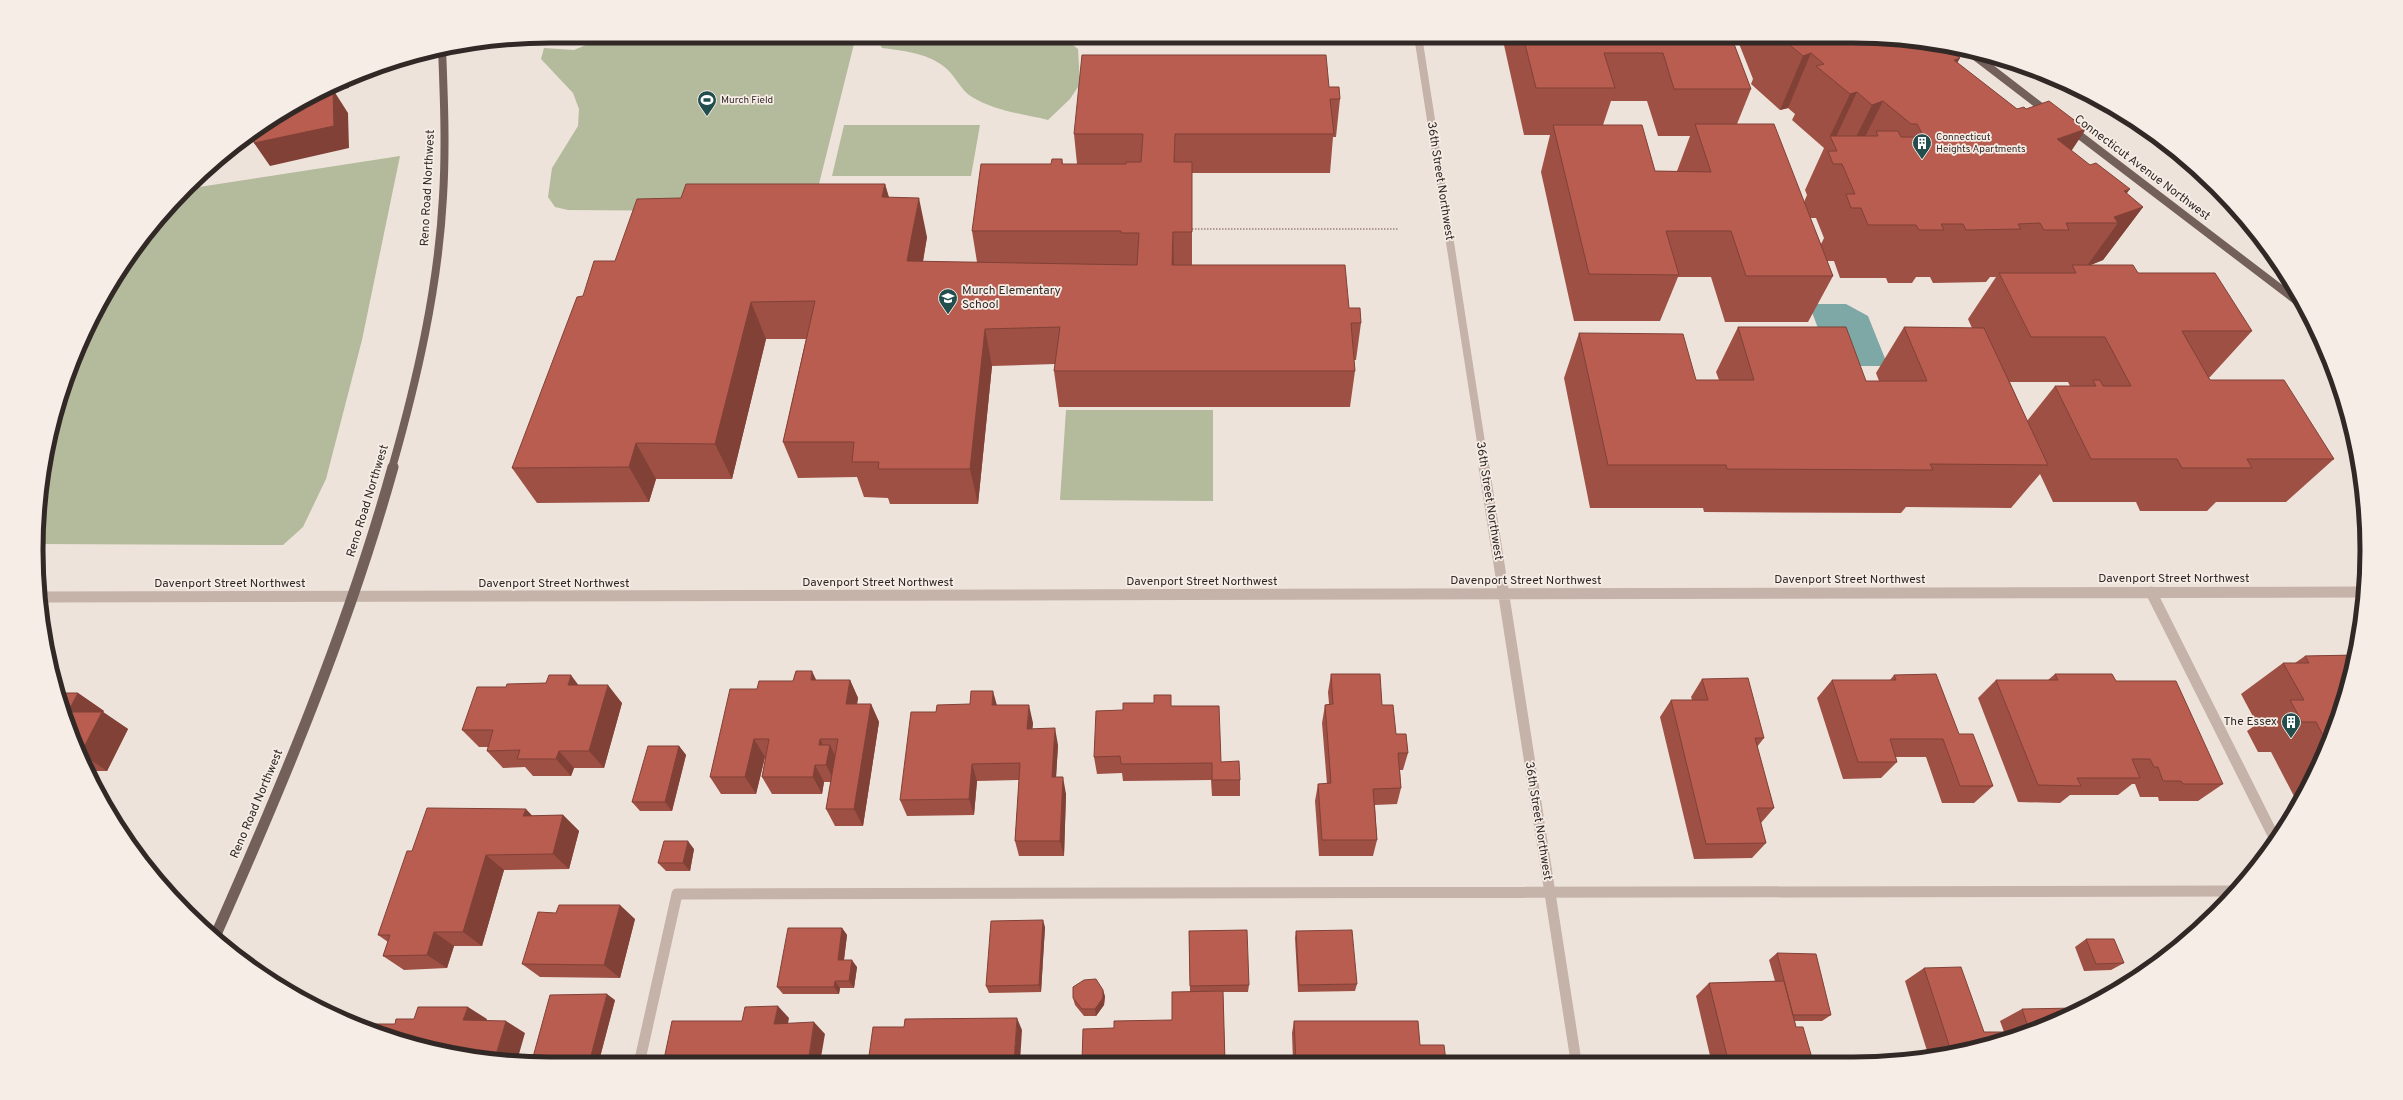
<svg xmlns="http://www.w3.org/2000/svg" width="2403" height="1100" font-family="Overpass,sans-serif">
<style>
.green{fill:#b4bb9c}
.water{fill:#7da8a5}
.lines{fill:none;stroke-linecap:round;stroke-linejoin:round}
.path{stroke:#b09c92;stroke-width:2;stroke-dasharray:1.5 1.5;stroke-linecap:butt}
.minor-far1{stroke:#c5b2a8;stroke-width:8}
.minor{stroke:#c5b2a8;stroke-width:11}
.major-far1{stroke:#73605a;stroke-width:8}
.major{stroke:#73605a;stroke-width:11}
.wall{fill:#9e5044;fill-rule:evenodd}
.shaded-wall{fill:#814137}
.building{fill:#b85d4f;stroke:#814137}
.labels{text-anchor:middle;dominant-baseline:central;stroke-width:3.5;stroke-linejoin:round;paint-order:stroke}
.far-poi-label{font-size:10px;fill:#322927;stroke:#f6ede6;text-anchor:start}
.street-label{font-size:12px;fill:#322927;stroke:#f6ede6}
.poi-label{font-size:12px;fill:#322927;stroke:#f6ede6;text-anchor:start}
.rim{fill:none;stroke:#322927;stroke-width:5}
</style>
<rect width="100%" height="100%" fill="#eee3da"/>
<path class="green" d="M 607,36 L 856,36 L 812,212 L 568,210 L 555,207 L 548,197 L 552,168 L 578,126 L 579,109 L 573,93 L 541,59 L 544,48 L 574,50 Z
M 880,36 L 1062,36 L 1078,49 L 1080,84 L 1070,99 L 1048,120 C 1023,114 995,111 972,97 C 962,91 956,78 948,70 C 930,53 904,51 882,48 L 879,43 Z
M 844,125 L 980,125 L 971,176 L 832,176 Z
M 400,156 L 362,340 L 326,479 L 303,527 L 283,545 L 37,544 L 46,450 L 75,354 L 105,293 L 163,211 L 186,189 Z
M 1066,410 L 1213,410 L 1213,501 L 1060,500 Z"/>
<path class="water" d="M 1809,304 L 1846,304 L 1868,316 L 1888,366 L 1832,366 Z"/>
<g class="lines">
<path class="path" d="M 534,38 L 539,40
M 488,46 L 498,41
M 1192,229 L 1399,229"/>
<path class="minor-far1" d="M 1418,36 L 1485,468"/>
<path class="minor" d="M 1484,467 L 1576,1061
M 2151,592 L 2275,839
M 41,597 L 2363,592
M 639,1064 L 677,894 L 2232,891"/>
<path class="major-far1" d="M 1967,50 L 2049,113
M 2070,128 L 2302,305
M 392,468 C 417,380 438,289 443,197 C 446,147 444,98 442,48"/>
<path class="major" d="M 214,939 C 282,786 348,629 393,467"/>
</g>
<path class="wall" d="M 1502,36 L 1731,36 L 1751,89 L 1737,124 L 1804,202 L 1807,195 L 1805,190 L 1824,148 L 1792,120 L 1795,114 L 1788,108 L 1780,110 L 1751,84 L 1753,79 L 1736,36 L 1853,36 L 1957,63 L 2143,207 L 2103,260 L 2090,265 L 2138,273 L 2252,331 L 2210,377 L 2209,377 L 2210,380 L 2334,459 L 2286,502 L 2216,502 L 2207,511 L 2140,511 L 2136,502 L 2053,502 L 2040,474 L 2011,508 L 1906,507 L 1901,513 L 1704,512 L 1703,508 L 1590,508 L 1564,378 L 1579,333 L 1696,380 L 1719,380 L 1716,372 L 1738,327 L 1866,381 L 1879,381 L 1876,373 L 1904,327 L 1972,328 L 1968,319 L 1996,277 L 1990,277 L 1986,282 L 1933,283 L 1930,277 L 1916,277 L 1912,283 L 1888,283 L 1886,278 L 1840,278 L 1834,261 L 1827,261 L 1833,276 L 1808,322 L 1725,322 L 1711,277 L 1678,277 L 1660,321 L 1574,321 L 1541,172 L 1550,135 L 1524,135 ZM 1611,101 L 1647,101 L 1658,136 L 1690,136 L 1677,171 L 1655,171 L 1603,125 ZM 1810,218 L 1816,218 L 1824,238 L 1821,244 ZM 2010,382 L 2068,382 L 2070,386 L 2055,386 L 2027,421 Z
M 1329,87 L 1340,99 L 1336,137 L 1333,137 L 1330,173 L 1192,173 L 1192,265 L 1349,308 L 1361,323 L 1356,360 L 1354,360 L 1355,371 L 1350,407 L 1059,407 L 1054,371 L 1055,364 L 992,366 L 978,504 L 890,504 L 888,498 L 864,497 L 857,477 L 798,478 L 783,442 L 806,339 L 766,339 L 732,479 L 656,479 L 649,502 L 537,503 L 512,468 L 583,296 L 615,261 L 681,198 L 885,184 L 889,197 L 927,237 L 923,262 L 977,262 L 972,231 L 1051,164 L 1062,159 L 1063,164 L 1077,164 L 1074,134 Z
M 2356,655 L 2328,746 L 2297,800 L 2296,800 L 2271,752 L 2258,752 L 2247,731 L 2257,724 L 2241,694 L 2283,663 L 2295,663 L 2305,656 Z
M 1331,674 L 1382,705 L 1396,734 L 1408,753 L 1403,770 L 1400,770 L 1401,788 L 1397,804 L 1375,805 L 1377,840 L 1373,856 L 1319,856 L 1315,801 L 1318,784 L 1327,784 L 1322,723 L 1325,705 L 1329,704 L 1328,692 Z
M 2055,674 L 2116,681 L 2223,784 L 2198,801 L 2159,801 L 2158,797 L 2140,797 L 2135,784 L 2132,784 L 2118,795 L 2070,795 L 2060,803 L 2018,802 L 1978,698 L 1996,680 L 2048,680 Z
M 1894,675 L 1959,734 L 1993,786 L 1974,803 L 1942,803 L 1926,757 L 1896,757 L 1897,762 L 1881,778 L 1843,779 L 1817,698 L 1832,680 L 1890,680 Z
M 1702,679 L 1764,738 L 1757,747 L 1774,808 L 1761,823 L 1766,843 L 1752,858 L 1694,859 L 1660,717 L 1671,700 L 1692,700 L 1691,697 Z
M 816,680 L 850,680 L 858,698 L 857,704 L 871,704 L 879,722 L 863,826 L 835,826 L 826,809 L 831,782 L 824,782 L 822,794 L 772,794 L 762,777 L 766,757 L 765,757 L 756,794 L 721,794 L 710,777 L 757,689 L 793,681 Z
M 578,685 L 622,703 L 604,768 L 574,768 L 571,776 L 533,776 L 525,767 L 503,768 L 487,751 L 488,747 L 479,747 L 462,730 L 506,687 Z
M 78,693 L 104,711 L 103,712 L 128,729 L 107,771 L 88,771 L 63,715 Z
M 997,705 L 1033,723 L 1032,729 L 1058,745 L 1056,777 L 1066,794 L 1064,856 L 1019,856 L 1015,841 L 1019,780 L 977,781 L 974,815 L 907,816 L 900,800 Z
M 1171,706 L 1221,762 L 1240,780 L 1240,796 L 1212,796 L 1211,780 L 1123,781 L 1122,773 L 1097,774 L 1094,757 L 1123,710 Z
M 679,746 L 686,755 L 672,811 L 640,811 L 632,802 Z
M 563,815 L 579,831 L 569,869 L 504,870 L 482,946 L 454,946 L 447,968 L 404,970 L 383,956 L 388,942 L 378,935 L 412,851 L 532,816 Z
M 694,849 L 690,871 L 666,871 L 658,863 Z
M 556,913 L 635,919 L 620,978 L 540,977 L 522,964 Z
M 1045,927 L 1041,992 L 989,993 L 986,986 Z
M 842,928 L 847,935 L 844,960 L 857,967 L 854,988 L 840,988 L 839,994 L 783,994 L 777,987 Z
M 1189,931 L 1249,985 L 1248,992 L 1223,992 L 1225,1062 L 1114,1028 L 1172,1020 L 1190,992 Z
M 1296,931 L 1357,984 L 1355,991 L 1298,992 L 1295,938 Z
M 2086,939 L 2124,963 L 2111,970 L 2084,971 L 2075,947 Z
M 1777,953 L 1831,1015 L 1822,1021 L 1795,1021 L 1796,1027 L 1812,1058 L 1810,1060 L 1711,1060 L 1696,996 L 1709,983 L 1775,981 L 1769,960 Z
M 1924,968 L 1984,1032 L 2004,1032 L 2000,1021 L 2022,1009 L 2050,1025 L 1929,1057 L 1905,981 Z
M 1105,996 L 1104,1005 L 1096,1016 L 1084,1016 L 1075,1005 L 1073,998 Z
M 615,1000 L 599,1061 L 543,1063 L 533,1057 Z
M 1294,1021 L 1420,1045 L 1446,1061 L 1293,1062 L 1292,1033 Z"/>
<path class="shaded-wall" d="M 1811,53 L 1788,108 L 1780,110 L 1803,56 Z
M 1960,58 L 1931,112 L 1954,60 Z
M 349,79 L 349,88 L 334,91 L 348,113 L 349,148 L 270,166 L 254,143 L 315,95 Z
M 1857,92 L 1833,143 L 1830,136 L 1850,94 Z
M 1883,101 L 1856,155 L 1845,159 L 1872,105 Z
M 2086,129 L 2050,183 L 2057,139 Z
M 1175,134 L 1175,173 L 1174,162 Z
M 885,184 L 895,222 L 882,197 Z
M 2130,189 L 2105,223 L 2124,191 Z
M 919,198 L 927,237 L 916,299 L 907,261 Z
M 2143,207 L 2103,260 L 2086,267 L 2118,223 L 2114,217 Z
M 1173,232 L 1174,270 L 1172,265 Z
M 751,302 L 766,339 L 732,479 L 715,444 Z
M 985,329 L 992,366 L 978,504 L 970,469 Z
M 636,443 L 656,479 L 649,502 L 629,467 Z
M 812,671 L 821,690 L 811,680 Z
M 571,675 L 585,694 L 568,685 Z
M 850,680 L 858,698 L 854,722 L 846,704 Z
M 608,685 L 622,703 L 604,768 L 589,751 Z
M 993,691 L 998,709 L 992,705 Z
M 78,693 L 104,711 L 103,712 L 128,729 L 107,771 L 81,753 L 68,712 Z
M 871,704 L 879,722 L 863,826 L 854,809 Z
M 1029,705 L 1033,723 L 1031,746 L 1027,729 Z
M 1055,728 L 1058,745 L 1055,794 L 1052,777 Z
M 754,739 L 765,757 L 756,794 L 745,777 Z
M 820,739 L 828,755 L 830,745 L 838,762 L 835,782 L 826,765 L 819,745 Z
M 679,746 L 686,755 L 672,811 L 665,802 Z
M 559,751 L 574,768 L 571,776 L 556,759 Z
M 972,764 L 977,781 L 974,815 L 969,799 Z
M 815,765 L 824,782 L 822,794 L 813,777 Z
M 1063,777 L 1066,794 L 1064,856 L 1060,841 Z
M 526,809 L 542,826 L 523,816 Z
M 563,815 L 579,831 L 569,869 L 553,854 Z
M 688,841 L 694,849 L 690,871 L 683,863 Z
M 486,855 L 504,870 L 482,946 L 463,932 Z
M 620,905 L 635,919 L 620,978 L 604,965 Z
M 1043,920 L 1045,927 L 1041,992 L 1039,985 Z
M 842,928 L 847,935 L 843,967 L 838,960 Z
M 434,932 L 454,946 L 447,968 L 427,955 Z
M 852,960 L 857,967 L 854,988 L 849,981 Z
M 835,981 L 840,988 L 839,994 L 834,987 Z
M 1103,990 L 1105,996 L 1104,1005 L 1096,1016 L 1095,1009 Z
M 607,994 L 615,1000 L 599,1061 L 591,1056 Z
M 778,1006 L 789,1018 L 786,1036 L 774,1024 Z
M 468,1007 L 487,1019 L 483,1032 L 463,1020 Z
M 1017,1018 L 1022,1030 L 1020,1062 L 1014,1062 Z
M 506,1021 L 525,1033 L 517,1061 L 495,1058 Z
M 814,1022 L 825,1034 L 820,1063 L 808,1063 Z"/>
<path class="building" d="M 1523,36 L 1731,36 L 1751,89 L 1674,89 L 1663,53 L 1604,53 L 1615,88 L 1536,88 Z
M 1779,36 L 1853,36 L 1943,45 L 1960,58 L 1954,60 L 2017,109 L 2024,107 L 2026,109 L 2049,101 L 2086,129 L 2057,139 L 2090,165 L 2096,163 L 2130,189 L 2124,191 L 2143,207 L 2114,217 L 2118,223 L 2066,223 L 2069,230 L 2044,230 L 2040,223 L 2018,224 L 2021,229 L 1966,230 L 1963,224 L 1941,224 L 1944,230 L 1919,230 L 1916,225 L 1868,225 L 1861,208 L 1851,208 L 1846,194 L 1855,194 L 1842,164 L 1833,164 L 1828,151 L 1837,151 L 1830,136 L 1878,136 L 1876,131 L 1898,131 L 1901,137 L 1924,137 L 1917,124 L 1911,124 L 1883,101 L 1872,105 L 1857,92 L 1850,94 L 1816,66 L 1824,64 L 1811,53 L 1803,56 Z
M 1082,55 L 1326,55 L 1329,87 L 1339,87 L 1340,99 L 1330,99 L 1334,134 L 1175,134 L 1174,162 L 1192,162 L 1192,232 L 1173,232 L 1172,265 L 1345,265 L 1349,308 L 1360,308 L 1361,323 L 1351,323 L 1355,371 L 1054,371 L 1060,327 L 985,329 L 970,469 L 878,469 L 879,462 L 852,462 L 854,442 L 783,442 L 815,301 L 751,302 L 715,444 L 636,443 L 629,467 L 512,468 L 577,297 L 583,296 L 594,261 L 615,261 L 637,199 L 681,198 L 686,184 L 885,184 L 882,197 L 919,198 L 907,261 L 1137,265 L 1139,233 L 1121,233 L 1121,231 L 972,231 L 981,164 L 1051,164 L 1052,159 L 1062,159 L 1062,164 L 1126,164 L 1126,162 L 1141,162 L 1143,134 L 1074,134 Z
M 333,90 L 334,126 L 254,143 L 255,132 L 293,105 L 317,94 Z
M 1695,124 L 1774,124 L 1833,276 L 1746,276 L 1731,231 L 1666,231 L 1679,275 L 1589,274 L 1553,125 L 1642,125 L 1655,171 L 1711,172 Z
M 2072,265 L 2133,265 L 2138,273 L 2215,273 L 2252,331 L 2182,331 L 2210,380 L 2284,380 L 2334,459 L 2247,459 L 2252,468 L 2182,468 L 2177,459 L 2091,459 L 2055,386 L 2096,386 L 2093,380 L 2100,380 L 2103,386 L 2131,386 L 2105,337 L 2031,337 L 1999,273 L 2076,273 Z
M 1738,327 L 1846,327 L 1866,381 L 1927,381 L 1904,327 L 1984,328 L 2048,465 L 1930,464 L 1933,470 L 1727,469 L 1726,465 L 1608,465 L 1579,333 L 1683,334 L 1696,380 L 1754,380 Z
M 2356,655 L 2328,745 L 2316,722 L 2302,722 L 2290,700 L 2304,700 L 2283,663 L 2309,663 L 2305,656 Z
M 796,671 L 812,671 L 811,680 L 850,680 L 846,704 L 871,704 L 854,809 L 826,809 L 838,739 L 820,739 L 819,745 L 830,745 L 826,765 L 815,765 L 813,777 L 762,777 L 769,739 L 754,739 L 745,777 L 710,777 L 730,689 L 757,689 L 759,681 L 793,681 Z
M 1331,674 L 1380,674 L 1382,705 L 1393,705 L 1396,734 L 1406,734 L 1408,753 L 1398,753 L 1401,788 L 1373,789 L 1377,840 L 1322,840 L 1318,784 L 1331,783 L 1325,705 L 1333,704 Z
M 1936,674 L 1959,734 L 1973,734 L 1993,786 L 1960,786 L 1943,739 L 1890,739 L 1897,762 L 1858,762 L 1832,680 L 1896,680 L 1894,675 Z
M 2055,674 L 2112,674 L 2116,681 L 2176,681 L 2223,784 L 2183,784 L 2181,781 L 2163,781 L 2158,767 L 2154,767 L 2150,759 L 2132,759 L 2140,778 L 2077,778 L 2081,786 L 2038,785 L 1996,680 L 2058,680 Z
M 549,675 L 571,675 L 568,685 L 608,685 L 589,751 L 559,751 L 556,759 L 517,759 L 520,750 L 487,751 L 493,730 L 462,730 L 477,687 L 506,687 L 507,684 L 546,683 Z
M 1748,678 L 1764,738 L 1755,738 L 1774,808 L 1757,808 L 1766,843 L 1706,844 L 1671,700 L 1708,700 L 1702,679 Z
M 971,691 L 993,691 L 992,705 L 1029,705 L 1027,729 L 1055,728 L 1052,777 L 1063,777 L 1060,841 L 1015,841 L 1020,763 L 972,764 L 969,799 L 900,800 L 911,712 L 936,712 L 937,705 L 970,704 Z
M 57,693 L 78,693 L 68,712 L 102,712 L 81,753 L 63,715 Z
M 1154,695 L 1171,695 L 1171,706 L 1219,706 L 1221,762 L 1239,761 L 1240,780 L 1212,780 L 1212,763 L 1121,764 L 1120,756 L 1094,757 L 1096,711 L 1123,710 L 1123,703 L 1154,703 Z
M 648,746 L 679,746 L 665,802 L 632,802 Z
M 427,808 L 526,809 L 523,816 L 563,815 L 553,854 L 486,855 L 463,932 L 434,932 L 427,955 L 383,956 L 390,935 L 378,935 L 407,851 L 412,851 Z
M 664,841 L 688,841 L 683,863 L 658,863 Z
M 559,905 L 620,905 L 604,965 L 522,964 L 538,912 L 556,913 Z
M 1043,920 L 1039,985 L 986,986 L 991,921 Z
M 788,928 L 842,928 L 838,960 L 852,960 L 849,981 L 835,981 L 834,987 L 777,987 Z
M 1247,930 L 1249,985 L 1190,986 L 1189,931 Z
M 1352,930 L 1357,984 L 1299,985 L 1296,931 Z
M 2086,939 L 2114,939 L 2124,963 L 2096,964 Z
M 1777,953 L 1816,954 L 1831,1015 L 1793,1015 Z
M 1961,967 L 1984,1032 L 2024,1032 L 1951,1051 L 1924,968 Z
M 1096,979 L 1103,990 L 1103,998 L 1095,1009 L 1082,1009 L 1073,998 L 1073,987 L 1084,980 Z
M 1784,981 L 1796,1027 L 1803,1027 L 1812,1058 L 1805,1058 L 1806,1060 L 1728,1060 L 1709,983 Z
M 1223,991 L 1225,1062 L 1082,1062 L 1083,1029 L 1114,1028 L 1114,1021 L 1172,1020 L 1172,992 Z
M 607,994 L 591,1056 L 533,1057 L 550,995 Z
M 778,1006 L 774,1024 L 814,1022 L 808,1063 L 663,1064 L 672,1021 L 742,1021 L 745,1007 Z
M 418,1007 L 468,1007 L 463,1020 L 506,1021 L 495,1058 L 496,1059 L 450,1054 L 364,1028 L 365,1024 L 395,1024 L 396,1019 L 414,1019 Z
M 2076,1008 L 2077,1009 L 2050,1025 L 2029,1030 L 2022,1009 Z
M 1017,1018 L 1014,1062 L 868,1063 L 873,1027 L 904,1027 L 905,1019 Z
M 1294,1021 L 1418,1021 L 1420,1045 L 1444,1045 L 1446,1061 L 1296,1062 Z"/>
<defs>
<symbol id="stadium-pin" viewBox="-11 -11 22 30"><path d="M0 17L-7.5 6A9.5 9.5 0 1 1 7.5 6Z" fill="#224f4d" stroke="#f6ede6"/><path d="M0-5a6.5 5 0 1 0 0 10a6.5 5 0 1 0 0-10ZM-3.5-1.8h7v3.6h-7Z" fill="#fff"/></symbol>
<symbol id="building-pin" viewBox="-11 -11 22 30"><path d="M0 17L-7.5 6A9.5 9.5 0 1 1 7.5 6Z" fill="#224f4d" stroke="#f6ede6"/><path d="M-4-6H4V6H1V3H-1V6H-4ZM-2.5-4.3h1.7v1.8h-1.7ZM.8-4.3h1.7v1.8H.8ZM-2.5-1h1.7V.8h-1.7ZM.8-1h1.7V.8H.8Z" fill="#fff"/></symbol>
<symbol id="school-pin" viewBox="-11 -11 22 30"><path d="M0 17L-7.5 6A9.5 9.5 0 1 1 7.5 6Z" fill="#224f4d" stroke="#f6ede6"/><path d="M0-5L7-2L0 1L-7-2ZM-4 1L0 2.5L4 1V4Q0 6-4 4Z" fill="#fff"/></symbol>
</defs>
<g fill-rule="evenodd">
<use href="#stadium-pin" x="696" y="89" width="22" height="30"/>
<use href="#building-pin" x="1911" y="132" width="22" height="30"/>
<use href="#school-pin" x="937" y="287" width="22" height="30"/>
<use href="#building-pin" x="2280" y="711" width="22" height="30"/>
</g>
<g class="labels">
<g class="far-poi-label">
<text x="721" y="100">Murch Field</text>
<text x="1936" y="137">Connecticut<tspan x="1936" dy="12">Heights Apartments</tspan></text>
</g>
<g class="street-label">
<text transform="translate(2142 168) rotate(37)">Connecticut Avenue Northwest</text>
<text transform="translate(1440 181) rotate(81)">36th Street Northwest</text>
<text transform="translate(428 188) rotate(-87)">Reno Road Northwest</text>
<text transform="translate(368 501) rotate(-73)">Reno Road Northwest</text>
<text transform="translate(1489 501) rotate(81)">36th Street Northwest</text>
<text x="2174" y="579">Davenport Street Northwest</text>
<text x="1850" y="580">Davenport Street Northwest</text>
<text x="1526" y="581">Davenport Street Northwest</text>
<text x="1202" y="582">Davenport Street Northwest</text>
<text x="878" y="583">Davenport Street Northwest</text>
<text x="230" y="584">Davenport Street Northwest</text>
<text x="554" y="584">Davenport Street Northwest</text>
<text transform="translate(257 804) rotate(-67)">Reno Road Northwest</text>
<text transform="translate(1538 821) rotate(81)">36th Street Northwest</text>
</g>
<g class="poi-label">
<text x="962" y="291">Murch Elementary<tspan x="962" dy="14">School</tspan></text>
<text x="2277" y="722" text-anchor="end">The Essex</text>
</g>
</g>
<path d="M0 0H2403V1100H0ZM550 43H1853A507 507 0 0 1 2360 550V550A507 507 0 0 1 1853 1057H550A507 507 0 0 1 43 550V550A507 507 0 0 1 550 43Z" fill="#f6ede6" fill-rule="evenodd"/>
<path class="rim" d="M550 43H1853A507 507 0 0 1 2360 550V550A507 507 0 0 1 1853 1057H550A507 507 0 0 1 43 550V550A507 507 0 0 1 550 43Z"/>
</svg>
